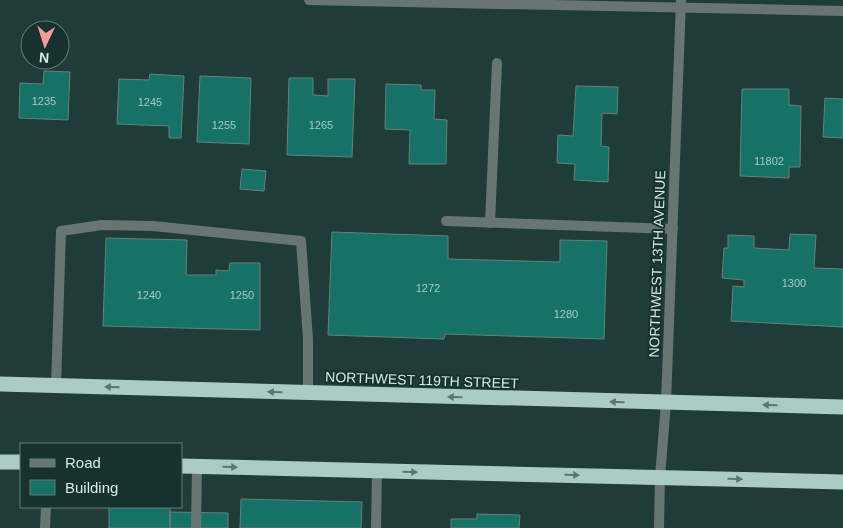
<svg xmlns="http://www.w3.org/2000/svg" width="843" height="528" font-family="Helvetica,sans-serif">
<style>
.building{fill:#167167;stroke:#65827d}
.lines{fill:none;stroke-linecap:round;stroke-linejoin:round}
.lane{stroke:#687572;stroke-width:10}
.street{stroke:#687572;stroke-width:10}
.highway{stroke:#abcbc5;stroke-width:15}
.oneway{fill:#597772}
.labels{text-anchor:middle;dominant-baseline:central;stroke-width:4;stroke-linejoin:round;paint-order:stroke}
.number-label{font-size:11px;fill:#a8cac6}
.street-label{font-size:14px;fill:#d8e8e5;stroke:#16322e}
</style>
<rect width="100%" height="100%" fill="#203c38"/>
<path class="building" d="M 44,71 L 70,72 L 68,120 L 19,118 L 20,83 L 43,84 Z
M 150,74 L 184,76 L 181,138 L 169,138 L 169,126 L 117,124 L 119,79 L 149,80 Z
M 200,76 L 251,78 L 249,144 L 197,142 Z
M 289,78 L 313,78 L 313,95 L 328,96 L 328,79 L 355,79 L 352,157 L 287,155 Z
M 386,84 L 421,85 L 421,90 L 435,90 L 434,119 L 447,120 L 446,164 L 409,164 L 410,130 L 385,129 Z
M 576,86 L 618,87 L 617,114 L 602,113 L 601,146 L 609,147 L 608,182 L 574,180 L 575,164 L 557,163 L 558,135 L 573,136 Z
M 742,89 L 789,89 L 789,105 L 801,106 L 800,167 L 789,167 L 789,178 L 740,176 Z
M 825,98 L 843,99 L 843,138 L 823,137 Z
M 242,169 L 266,171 L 264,191 L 240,189 Z
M 332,232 L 448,236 L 448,259 L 560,262 L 560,240 L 607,241 L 604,339 L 445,334 L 444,339 L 328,335 Z
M 790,234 L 816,235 L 814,268 L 843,269 L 843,327 L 731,321 L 733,286 L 744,287 L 744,280 L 722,278 L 724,248 L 728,248 L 728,235 L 754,236 L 754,248 L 789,250 Z
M 106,238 L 187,240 L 186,275 L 216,275 L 216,270 L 229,271 L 230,263 L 260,263 L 260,330 L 103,326 Z
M 241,499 L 362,502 L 361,528 L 240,528 Z
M 109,507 L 170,507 L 170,528 L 109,528 Z
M 170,512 L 228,513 L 228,528 L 170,528 Z
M 477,514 L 520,515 L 519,528 L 451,528 L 451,519 L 477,519 Z"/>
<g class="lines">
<path class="lane" d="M 446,221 L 673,229
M 490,223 L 497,63
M 56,386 L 61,231 L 102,225 L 153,226 L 301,241 L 308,339 L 308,393
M 45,528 L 46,507
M 196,528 L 197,466
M 376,528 L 377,471"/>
<path class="street" d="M 309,0 L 843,11
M 659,528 L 660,477 L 666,403 L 681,0"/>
<path class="highway" d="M 0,384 L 843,407
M 0,462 L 21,462
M 181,466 L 843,482"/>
</g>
<defs><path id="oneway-solid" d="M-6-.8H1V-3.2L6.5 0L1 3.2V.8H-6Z" transform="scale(1.25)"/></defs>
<g class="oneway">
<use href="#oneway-solid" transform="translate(112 387) rotate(-178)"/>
<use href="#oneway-solid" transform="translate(275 392) rotate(-178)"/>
<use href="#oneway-solid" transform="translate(455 397) rotate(-178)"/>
<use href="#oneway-solid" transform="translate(617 402) rotate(-178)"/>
<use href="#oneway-solid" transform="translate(770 405) rotate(-179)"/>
<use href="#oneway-solid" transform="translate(230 467) rotate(1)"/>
<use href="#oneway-solid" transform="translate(410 472) rotate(1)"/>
<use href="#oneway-solid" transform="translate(572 475) rotate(1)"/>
<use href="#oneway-solid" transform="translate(735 479) rotate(1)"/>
</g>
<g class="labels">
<g class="number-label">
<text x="44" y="101">1235</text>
<text x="150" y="102">1245</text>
<text x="224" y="125">1255</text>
<text x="321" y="125">1265</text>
<text x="769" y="161">11802</text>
<text x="794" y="283">1300</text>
<text x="428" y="288">1272</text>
<text x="149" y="295">1240</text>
<text x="242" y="295">1250</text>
<text x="566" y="314">1280</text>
</g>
<g class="street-label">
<text transform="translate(657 264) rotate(-88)">NORTHWEST 13TH AVENUE</text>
<text transform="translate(422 380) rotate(2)">NORTHWEST 119TH STREET</text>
</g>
</g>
<rect x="20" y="443" width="162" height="65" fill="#16322e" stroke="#647b77"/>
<rect x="30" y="459" width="25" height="8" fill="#687572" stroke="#647b77"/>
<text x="65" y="468" font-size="15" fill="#d8e8e5">Road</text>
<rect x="30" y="480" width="25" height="15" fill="#167167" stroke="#647b77"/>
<text x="65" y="493" font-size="15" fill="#d8e8e5">Building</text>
<g transform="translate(45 45) rotate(184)"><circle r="24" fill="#16322e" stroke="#647b77"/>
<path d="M0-4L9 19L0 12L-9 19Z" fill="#f59b9c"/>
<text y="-8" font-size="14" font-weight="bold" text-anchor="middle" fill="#d8e8e5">N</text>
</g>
</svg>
